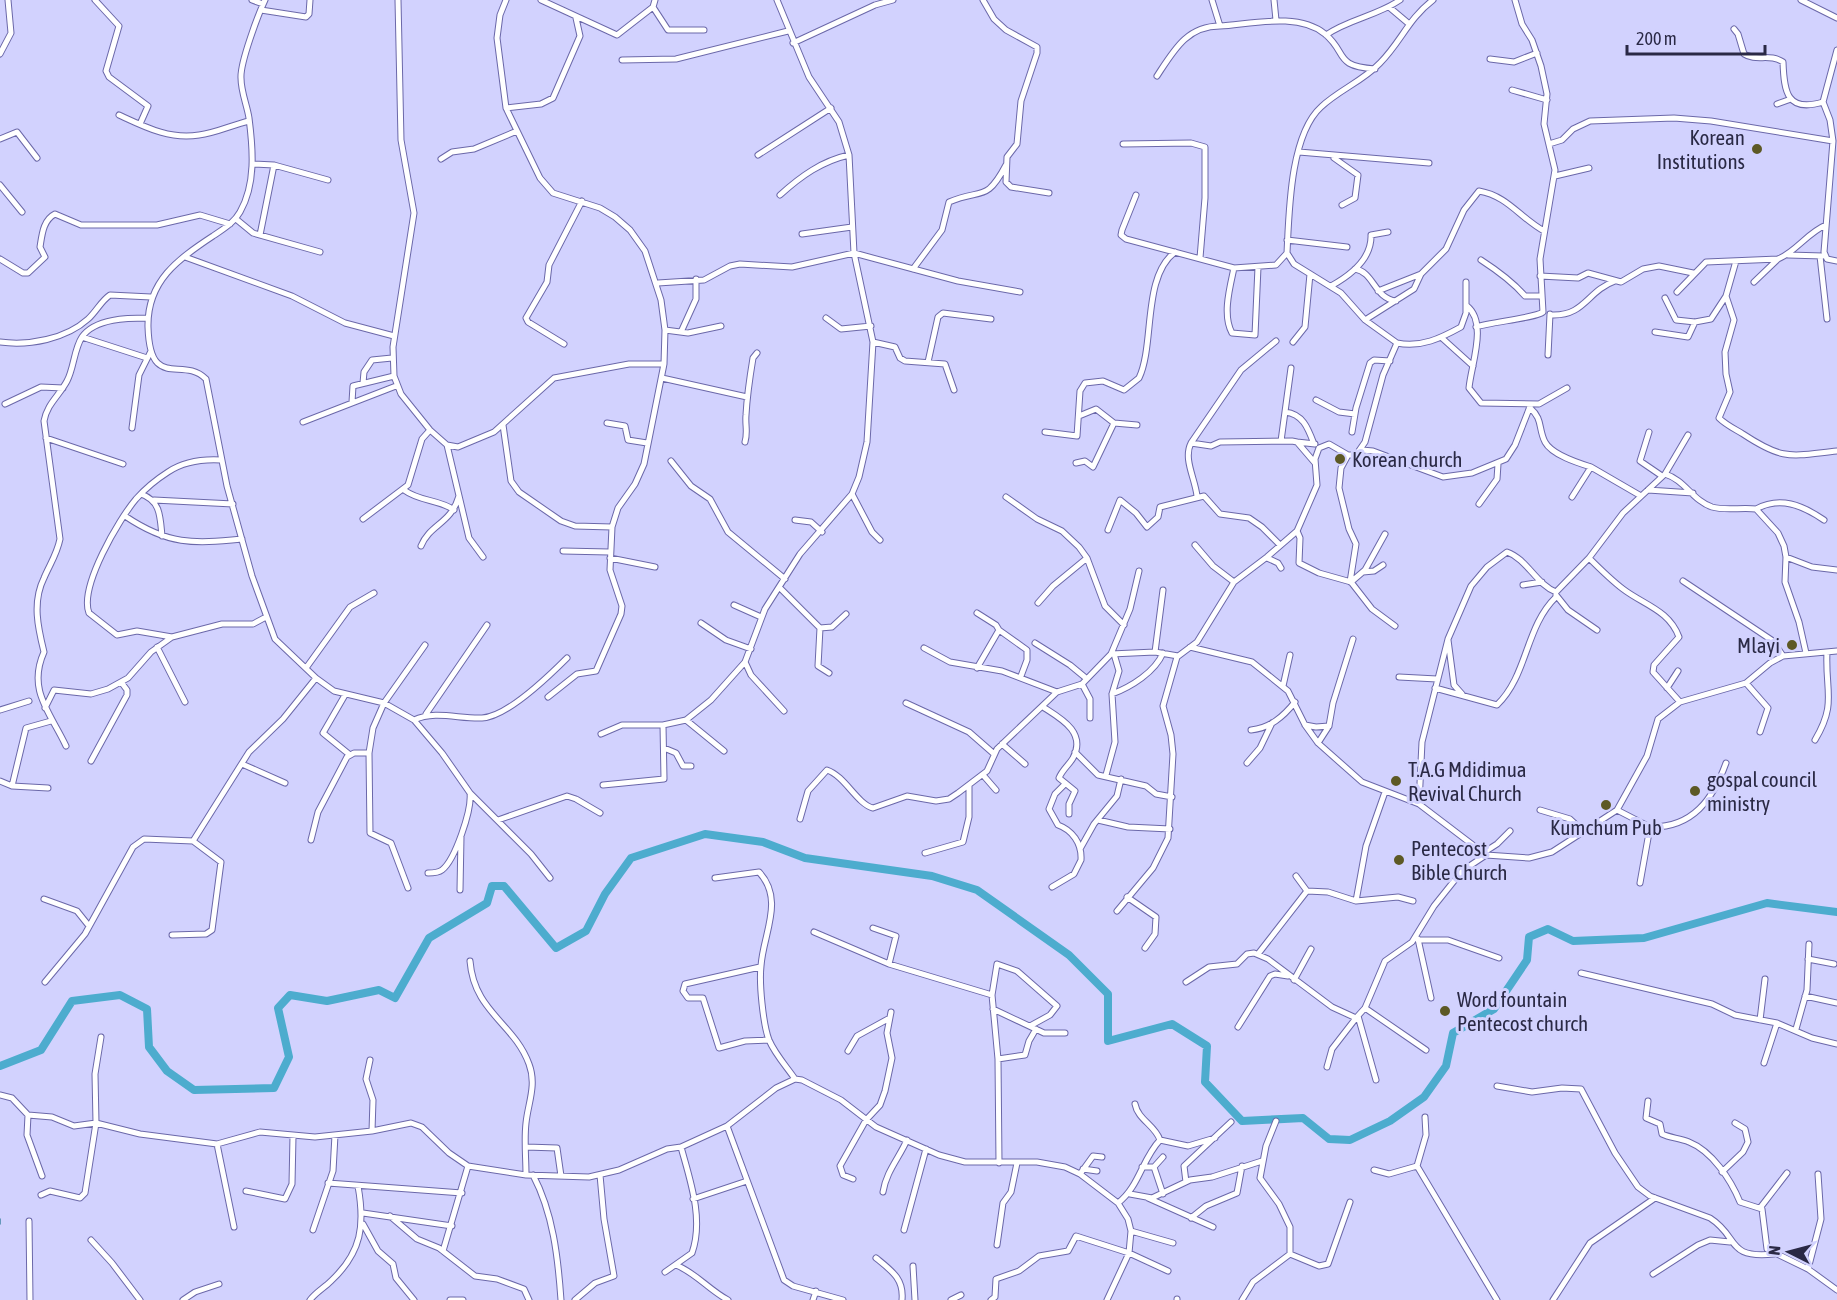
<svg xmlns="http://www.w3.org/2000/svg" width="1837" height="1300" font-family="'Asap Condensed',sans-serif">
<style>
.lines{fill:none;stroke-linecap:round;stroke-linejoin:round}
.stream{stroke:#4285a5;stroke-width:1.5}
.river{stroke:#4dacce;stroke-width:8}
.minor-casing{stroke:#6b68a9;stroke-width:7}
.minor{stroke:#fff;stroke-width:5}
.poi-dot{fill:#5d5925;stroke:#d2d2fe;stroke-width:2}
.labels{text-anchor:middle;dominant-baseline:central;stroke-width:6;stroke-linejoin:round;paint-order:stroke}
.poi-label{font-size:21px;fill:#2a2945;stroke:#d2d2fe;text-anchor:start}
</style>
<rect width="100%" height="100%" fill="#d2d2fe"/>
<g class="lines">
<path class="stream" d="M 0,1224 L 0,1219"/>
<path class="river" d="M 0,1066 L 41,1050 L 72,1001 L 120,995 L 147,1009 L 149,1047 L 167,1071 L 194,1090 L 274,1088 L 289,1057 L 278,1008 L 290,995 L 327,1001 L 379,990 L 395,998 L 429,938 L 487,903 L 492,886 L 504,886 L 556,948 L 586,931 L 605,894 L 631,858 L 705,834 L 763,842 L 805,858 L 932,876 L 977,890 L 1069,955 L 1108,994 L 1108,1041 L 1172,1024 L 1207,1046 L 1205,1082 L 1242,1121 L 1303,1118 L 1329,1139 L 1350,1140 L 1390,1121 L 1424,1097 L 1446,1066 L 1453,1033 L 1494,1009 L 1527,960 L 1529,937 L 1548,929 L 1573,941 L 1644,938 L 1767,903 L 1837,912"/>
<defs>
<path id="minor" d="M 95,0 L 119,26 L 106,71 L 109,77 L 148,106 L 140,124
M 252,0 L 263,4
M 265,0 C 258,15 240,63 241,78 C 241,92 247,105 249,118 C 253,149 256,184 240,212 C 234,223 223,229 213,236 C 178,259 147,281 148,327 C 150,392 182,355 206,379 L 227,486 L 252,576 L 275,639 L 316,678 L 334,691 L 384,703 L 414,720 L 442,753 L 470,793 C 472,810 455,860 442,870 C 438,873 433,873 428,873
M 398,0 L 401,140 L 414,213 L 393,347 L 394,376 L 401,394 L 430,430 L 447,445 L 458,447 L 494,432 L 554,378 L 629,364 L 664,364
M 506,0 L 500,15 L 497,38 L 506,108 L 540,178 L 553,193 L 600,208 L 615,217 L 630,230 L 645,251 L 661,300 L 665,330 L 664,364 L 644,464 L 635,484 L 618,508 L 612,527 L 610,570 L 622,606 L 621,614 L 596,671 L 577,674 L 548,697
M 541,0 L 617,35 L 653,7 L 655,0
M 983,0 L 994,19 L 1006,30 L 1037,47 L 1037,53 L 1021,101 L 1017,144 L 1007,157 L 1006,182 L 1011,187 L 1049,193
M 1212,0 L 1220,26 C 1251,24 1298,12 1325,34 C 1348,53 1333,66 1375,69
M 1274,0 L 1276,20
M 1801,0 L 1837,18
M 653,7 L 668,30 L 704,30
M 1389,7 L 1408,23
M 261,10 L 306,17 L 309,14 L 310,0
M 1734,29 L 1738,34 L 1744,54 C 1756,62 1770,53 1783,62 C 1784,92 1787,113 1823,102
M 1326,35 C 1349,19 1377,16 1400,0
M 793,43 L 875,5 L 893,0
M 1837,50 L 1823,102 L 1830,120 L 1833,141 L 1824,252 L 1827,259 L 1837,261
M 0,54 L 11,33 L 8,0
M 1490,59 L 1514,62 L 1537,53
M 622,60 L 676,59 L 788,31
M 1157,76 C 1174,50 1187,26 1220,26
M 1512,90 L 1547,100
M 1777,104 L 1791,99
M 506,108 L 541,104 L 553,98 L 580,36 L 576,18
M 119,115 C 145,127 170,140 199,135 C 216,133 232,125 249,121
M 0,139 L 17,132 L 37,158
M 1123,144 L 1191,143 L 1205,147 L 1205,198 L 1200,258
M 1549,144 L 1562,140 L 1573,129 L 1590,121 L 1674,118 L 1711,121 L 1833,141
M 1299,152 L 1429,163
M 758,155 L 831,108
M 1334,158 L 1358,175 L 1355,198 L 1342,205
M 441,159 L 452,152 L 474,149 L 517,131
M 252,164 L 274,165 L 328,180
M 1555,176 L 1589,168
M 0,185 L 22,212
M 780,195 C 801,176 822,161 849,155
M 1136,195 L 1122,230 L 1121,235 L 1126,239 L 1234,268 L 1276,265 L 1287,253
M 236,219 L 253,233 L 320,252
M 802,234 L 852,227
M 260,235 L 274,165
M 1287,240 L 1347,247
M 1788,255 L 1823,256
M 1820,256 L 1827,319
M 185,257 L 292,296 L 345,323 L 394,336
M 0,259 L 23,273 L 28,273 L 45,257 L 40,247 C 42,235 43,220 55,214 L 81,225 L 157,225 L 200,215 L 230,224
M 1481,260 C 1498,271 1512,281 1525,296 L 1542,296
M 1736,261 L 1726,296 L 1734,320 L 1725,352 L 1726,374 L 1730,392 L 1719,418 C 1726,425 1735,429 1743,434 C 1784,461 1790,456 1837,451
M 1234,268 C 1230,287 1222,315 1232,333 L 1255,335 L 1258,267
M 913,269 L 942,230 L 949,202 C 982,188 986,203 1006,165
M 1355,269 C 1374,272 1374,298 1396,301
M 1540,276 L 1578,278 L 1588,273 L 1621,282 L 1643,269 L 1659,266 L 1693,273
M 1754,282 L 1778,259
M 658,283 L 704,280 L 730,266 L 740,264 L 792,267 L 854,253 L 958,281 L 1020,292
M 1331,286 C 1351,275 1372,259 1371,235 L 1388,232
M 1378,291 L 1421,274
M 1677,292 L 1706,262 L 1778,259 C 1797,251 1807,233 1826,225
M 1665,298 L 1676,320 L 1695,322 L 1711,319 L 1726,296
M 1467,306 C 1488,323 1471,365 1469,388 L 1481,403 L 1539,404 L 1567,388
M 1552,315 C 1585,316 1587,291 1615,281
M 826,318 L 841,329 L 871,326
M 1365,320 L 1414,289 L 1421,274 L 1446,249 L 1464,210 L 1479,191 C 1508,196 1520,218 1544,231
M 1476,327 C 1490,322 1536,318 1543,312 L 1540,259 L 1555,170 L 1544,124 L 1547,94 L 1541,66 L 1532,40 L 1522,24 L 1515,0
M 665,330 L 688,333 L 721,326
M 681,332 L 696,299 L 696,279
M 1655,332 L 1688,337 L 1695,322
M 82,337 L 147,358
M 1442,338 L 1473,366
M 0,342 C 29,346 66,339 88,319 C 96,312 101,301 110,295 L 151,297
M 873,342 L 895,347 L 900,358 L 905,361 L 945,364 L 954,390
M 1293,342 L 1305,327 L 1310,274
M 1397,343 C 1421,348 1441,338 1461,327 L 1466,313 L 1466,282
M 564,344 L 528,322 L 526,318 L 547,282 L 549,265 L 582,201
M 1548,355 L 1550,314
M 928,362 L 938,317 L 943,313 L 991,319
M 662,378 L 747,397
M 363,383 L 364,372 L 372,360 L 392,358
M 1316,400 L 1339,412 L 1355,414
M 352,402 L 353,386 L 394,376
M 5,404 L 41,387 L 63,388
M 1530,408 C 1543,419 1538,428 1545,442 C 1552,455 1578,463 1591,467
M 1285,412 C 1303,414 1308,428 1314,444
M 1079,416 L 1096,409 L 1114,423 L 1137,425
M 303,422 L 396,386
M 607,423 L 625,426 L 628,440 L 647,443
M 503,425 L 511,481 L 519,492 L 561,521 L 575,526 L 612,527
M 132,428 L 139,375 L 151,351
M 1045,432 L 1077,436 L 1080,391 L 1085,383 L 1103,381 L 1124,390 L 1139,378 C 1155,344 1142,277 1175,252
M 1352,432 L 1356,408 L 1370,363 L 1374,360 L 1390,361
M 1649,432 L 1640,461 L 1662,476
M 46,438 L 123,464
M 1281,441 L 1291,368
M 745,442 C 748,432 745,425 746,415 C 747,396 750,376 753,358 L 757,353
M 1297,442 L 1315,444
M 1191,443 L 1211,446 L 1220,442 L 1292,441 L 1297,442 L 1315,463
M 447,445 L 469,538 L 483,557
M 1362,450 L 1373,451 L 1443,477 L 1472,473 L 1506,459 L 1515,445 L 1531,404
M 1348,455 L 1341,468 L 1339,488 L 1349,529 L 1356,544 L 1350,582
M 671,461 L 691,486 L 710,499 L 728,532 L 785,579
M 1076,463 L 1085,461 L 1093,467 L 1114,423
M 1665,474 C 1685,480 1693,501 1712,507 C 1726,511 1742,507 1756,509 L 1778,533 L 1784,546 L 1786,557 L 1785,582 L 1799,622 L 1806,653
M 404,490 C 420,502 439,499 454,510
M 1648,490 L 1693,493
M 141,494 C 161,501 160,517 162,536
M 852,494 L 872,532 L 880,540
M 1197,496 C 1195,478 1183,459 1191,443 L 1241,370 L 1276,341
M 1006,497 L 1037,519 L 1062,531 L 1079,547 L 1087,558 L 1105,606 L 1124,625
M 1572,497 L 1591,467 L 1641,496
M 154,500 L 233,504
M 1479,504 L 1497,479 L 1498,464
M 1756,509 C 1780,496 1802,505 1824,520
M 125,516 C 168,545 193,544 242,539
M 363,519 L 408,485 L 422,439 L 430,430
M 795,520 L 811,522 L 822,532
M 1108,530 L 1120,500 L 1136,513 L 1147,527 L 1158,517 L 1160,507 L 1204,496 L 1220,514 L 1249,518 L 1262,527 L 1280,545
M 1297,531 L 1300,538 L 1299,563 L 1319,573 L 1351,582 L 1365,570 L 1385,534
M 1195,545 L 1213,566 L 1234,582
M 421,546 C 430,524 451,524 459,496
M 563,551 L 609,552
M 1786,557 L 1812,567 L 1837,570
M 610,558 L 655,567
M 1267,558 L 1278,563 L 1281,568
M 1589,558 L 1623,513 L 1665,474 L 1688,435
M 1363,572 L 1374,571 L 1383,565
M 1683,581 L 1773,641 L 1783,656
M 1351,582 L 1372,609 L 1395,626
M 1523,585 L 1542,582
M 780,588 L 820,628 L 832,627 L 846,614
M 1556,595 L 1568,610 L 1597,630
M 1038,603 L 1053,586 L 1087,558
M 734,605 L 761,617
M 977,613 L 996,625 L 999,630 L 977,668
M 701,623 L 726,640 L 751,649
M 820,628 L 818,666 L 829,673
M 999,630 L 1027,650 L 1027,660 L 1021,676
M 172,637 L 137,631 L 117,635 L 89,613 C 79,587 119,519 136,499 C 144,490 157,479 168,472 C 183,462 203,459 221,460
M 1448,640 L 1454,685 L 1462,694
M 1035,643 L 1070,665 L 1087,679
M 157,647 L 185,702
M 1190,647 L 1252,662 L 1288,691 L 1305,725 L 1318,743 L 1362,782 L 1419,804 L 1486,855 L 1529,858 L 1552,852 L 1617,810 L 1647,756 L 1658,719 L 1680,702 L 1746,683 L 1770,663 L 1783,656 L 1837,651
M 924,648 L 950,662 L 1002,671 L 1057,692
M 1155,652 L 1163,590
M 1111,654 L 1130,609 L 1139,571
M 745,662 L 751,675 L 784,711
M 306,668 L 350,607 L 374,593
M 1399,677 L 1437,679
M 1746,683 L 1768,708 L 1760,732
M 1082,684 L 1090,699 L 1090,718
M 1283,686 L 1290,655
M 1435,688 L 1497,705 C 1528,675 1525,627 1556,597
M 1667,688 L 1678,671
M 1112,694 C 1131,687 1155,672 1163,653
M 345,695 L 323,733 L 350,755
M 906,703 L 969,732 L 993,753
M 1043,707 C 1060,718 1087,732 1073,758 C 1069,765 1062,770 1059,778 L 1075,791 L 1069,804 L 1069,814
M 45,708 L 54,690 L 91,694 L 108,689 L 128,678 L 151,652 L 172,637 L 222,624 L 253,624 L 266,617
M 0,710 L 29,701
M 426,714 L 487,625
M 414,720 C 435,710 459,719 482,718 C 507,717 549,676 567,658
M 686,720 L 724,751
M 1305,725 L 1316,727 L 1329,726
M 1251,730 C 1270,728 1283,717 1295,702
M 601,734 L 622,725 L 663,725 L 686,720 L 711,700 L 745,662 L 765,609 L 800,554 L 852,494 L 859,477 L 867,442 L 873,342 L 854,253 L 849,155 L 839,122 L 809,77 L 777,0
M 1815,740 C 1837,703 1825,692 1827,652
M 1318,743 L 1329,726 L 1333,703 L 1353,639
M 1002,744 L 1025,764
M 66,746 C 50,712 27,690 44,652 C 38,628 32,602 44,578 C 50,564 57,554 60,539 L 44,421 C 47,404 59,396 67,381 C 74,368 74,349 82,337 C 95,318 129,318 148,318
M 664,748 L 676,753 L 683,766 L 691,766
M 1075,752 L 1098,775 L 1146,786 L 1156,794 L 1172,797
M 91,761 L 127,695 L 127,690 L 121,682
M 1247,763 L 1260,748 L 1272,723
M 242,764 L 285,783
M 983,775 L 996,790
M 1106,775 L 1115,742 L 1112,694 L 1119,671 L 1114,654
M 0,781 L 12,786 L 48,788
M 603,785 L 664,779 L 663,725
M 12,786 L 26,728 L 51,721
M 470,793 L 531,854 L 550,878
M 1419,804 L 1422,742 L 1448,639 L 1471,586 L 1487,567 L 1507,552 C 1527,559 1536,584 1556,592 L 1589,558 C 1600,569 1611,580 1623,589 C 1644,605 1669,610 1679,637 L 1654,665 L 1653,672 L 1680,702
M 1540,810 L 1570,819 L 1583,831
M 1617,810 L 1650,827 L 1640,883
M 800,819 L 808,791 L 827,770 C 845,776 857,804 873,808 L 907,796 L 936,801 L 949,799 L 958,793 L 987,771 L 997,749 L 1057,692 L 1082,684 L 1111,654 L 1155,652 L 1178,656
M 498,820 L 567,796 L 576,799 L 600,813
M 1098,820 L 1128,827 L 1170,829
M 1650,827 C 1693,828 1713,799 1726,763
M 311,840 L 318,812 L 347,757 L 354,753 L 369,753
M 1080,849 L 1094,824 L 1117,796 L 1121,779
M 925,853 L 963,842 L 969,817 L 969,786
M 1483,853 L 1497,844 L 1510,831
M 715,878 L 759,872 C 785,900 763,934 761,966 C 759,983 763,1024 769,1040 C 775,1054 786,1066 795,1079
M 1052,887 L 1074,874 L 1081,860 C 1082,843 1072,830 1058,825 L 1049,809 L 1055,794 L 1065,784
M 408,888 L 391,843 L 370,833 L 369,753 L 373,728 L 384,703 L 425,645
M 460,890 L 461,837
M 1307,891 L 1328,892 L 1356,901 L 1398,897 L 1413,901
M 1127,897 L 1156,917 L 1155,934 L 1145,948
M 44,899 L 77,911 L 89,926
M 1356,901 L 1366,846 L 1385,792
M 1117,911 L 1153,868 L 1168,838 L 1173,754 L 1171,735 L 1163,706 L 1177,657 L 1197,642 L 1234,582 L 1267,557 L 1297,531 L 1317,485 L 1315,459 L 1319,448 L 1329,444 L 1348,455 L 1356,455 L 1365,442 L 1383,375 L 1397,343 L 1365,320 L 1341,293 L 1294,264 L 1287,253 C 1289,213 1290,135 1321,107 C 1339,90 1363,81 1380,63 C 1401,42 1408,19 1433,0
M 873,928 L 896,936 L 889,964
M 814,932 L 889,964 L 992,995 L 998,1059 L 999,1163
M 172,935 L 206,934 L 212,930 L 221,862 L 193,841
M 1418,939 L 1431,998
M 1418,940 L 1448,940 L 1499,958
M 1258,954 L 1307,891 L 1296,876
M 1808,959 L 1834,964
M 470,961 C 474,1012 514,1023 529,1064 C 537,1085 528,1103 526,1123 C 524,1140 526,1158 526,1175
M 760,967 L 685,984 L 683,991 L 688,998 L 703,998 L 719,1048 L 745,1041 L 769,1040
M 1581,973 L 1712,1004 L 1735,1015 L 1777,1023 L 1812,1038 L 1837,1044
M 1294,980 L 1311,949
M 45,982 L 85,934 L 133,847 L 144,839 L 193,841 L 249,752 L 283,719 L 316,678
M 1186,982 L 1209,967 L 1237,964 L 1247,954 L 1254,953 L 1268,959 L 1332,1007 L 1356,1018 L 1365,1008 L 1385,961 L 1412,942 L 1434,906 L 1462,871 L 1486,855
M 992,995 L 997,964 L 1017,971 L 1057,1006 L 1050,1015 L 1030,1026
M 1805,996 L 1837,1003
M 1365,1008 L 1426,1050
M 993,1009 L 1044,1033 L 1065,1033
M 1358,1016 L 1376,1080
M 1760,1020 L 1765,979
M 1238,1027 L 1270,976 L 1275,974 L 1288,976
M 1796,1029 L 1807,990 L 1809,944
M 848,1051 L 857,1036 L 888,1019
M 998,1059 L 1025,1055 L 1029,1041 L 1036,1029
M 370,1060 L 366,1079 L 373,1100 L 372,1131
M 1764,1063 L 1777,1023
M 1327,1067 L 1332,1049 L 1356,1018
M 1497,1086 L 1532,1092 L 1562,1088 L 1581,1089 L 1615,1153 L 1638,1187 L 1650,1196 L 1710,1218 C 1740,1237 1725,1259 1774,1254
M 0,1095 L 12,1098 L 28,1115 L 52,1117 L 74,1126 L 96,1123 L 140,1134 L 217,1144 L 260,1132 L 315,1137 L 372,1131 L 411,1123 L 422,1127 L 449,1153 L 468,1166 L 526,1175 L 589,1177 L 619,1170 L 667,1149 L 681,1147 L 727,1126 L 776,1088 L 795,1079 L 802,1080 L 841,1100 L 876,1127 L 939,1155 L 965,1162 L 1037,1162 L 1065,1167 L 1080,1174 L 1118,1203 L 1128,1219 L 1131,1231 L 1129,1253 L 1107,1300
M 1648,1101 L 1646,1118 L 1660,1124 L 1662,1134 C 1670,1138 1680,1138 1689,1142 C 1712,1151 1731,1180 1740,1202 L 1762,1209 L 1767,1249 L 1808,1269 L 1837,1290
M 1135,1104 C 1138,1120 1155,1125 1160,1140
M 28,1115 L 27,1135 L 42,1176
M 1425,1117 L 1426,1135 L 1417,1166 L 1497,1300
M 727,1126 L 784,1280 L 793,1286 L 843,1300
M 217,1144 L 234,1227
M 526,1147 L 557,1148 L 561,1176
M 1142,1167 L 1154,1167 L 1163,1157
M 1154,1167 L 1163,1194
M 1083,1169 L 1097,1171
M 1374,1170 L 1389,1174 L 1417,1166
M 1722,1172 L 1743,1152 L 1748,1142 L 1745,1129 L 1735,1123
M 1080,1174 L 1093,1156 L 1102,1157
M 533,1175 C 553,1213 558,1257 561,1300
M 853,1179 L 843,1175 L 840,1166 L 866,1120 L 880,1105 L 885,1091 L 892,1058 L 887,1033 L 891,1012
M 1186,1182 L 1184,1166 L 1231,1122
M 328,1183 L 462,1193
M 246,1191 L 285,1199 L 292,1184 L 293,1136
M 883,1192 C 886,1172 899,1158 907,1140
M 1130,1194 L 1152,1198 L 1190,1180 L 1212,1177 L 1262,1161
M 41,1195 L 50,1191 L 80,1198 L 85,1193 L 96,1123 L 95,1074 L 101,1037
M 1148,1198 L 1213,1227
M 693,1199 L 747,1181
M 1118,1203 C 1139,1187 1142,1159 1160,1140 L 1188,1146 L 1215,1138
M 1760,1208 L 1787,1173
M 363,1213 L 452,1226
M 390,1216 L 417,1239 L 439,1248 L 475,1276 L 497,1279 L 524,1289 L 529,1300
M 1191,1218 L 1206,1206 L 1237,1193 L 1242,1166
M 29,1221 L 30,1300
M 363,1224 L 378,1251 L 393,1264 L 396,1278 L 414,1300
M 313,1230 L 333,1171 L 335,1135
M 904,1230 L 926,1149
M 1131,1231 L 1173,1243
M 91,1240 L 112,1263 L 140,1300
M 997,1245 L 1003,1203 L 1011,1192 L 1017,1163
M 443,1251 L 468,1166
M 1290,1254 L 1319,1266 L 1328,1264 L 1350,1202
M 876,1258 C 892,1271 904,1279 902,1300
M 676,1265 C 696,1273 709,1290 728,1300
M 913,1266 L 915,1300
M 1808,1269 L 1821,1219 L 1818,1174
M 665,1272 L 692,1253 C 704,1219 690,1180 681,1147
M 1653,1274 L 1698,1245 L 1710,1240 L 1730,1242
M 183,1300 L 195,1292 L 219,1284
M 310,1300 C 316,1292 324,1288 331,1281 C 362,1252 365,1225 358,1186
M 450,1300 L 463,1300
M 575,1300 L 595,1283 L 614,1276 L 604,1219 L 600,1175
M 813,1300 L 816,1291
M 951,1300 L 961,1295
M 991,1300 L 995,1297 L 996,1279 L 1019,1271 L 1039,1256 L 1068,1251 L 1076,1236 L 1129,1253 L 1168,1271
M 1177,1300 L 1177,1299
M 1242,1300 L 1253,1282 L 1290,1254 L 1290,1227 L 1279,1204 L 1260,1178 L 1266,1146 L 1276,1121
M 1553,1300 L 1590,1243 L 1655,1198"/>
</defs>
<use href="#minor" class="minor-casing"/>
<use href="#minor" class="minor"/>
</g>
<g class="poi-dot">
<circle cx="1757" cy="149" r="6"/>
<circle cx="1340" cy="459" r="6"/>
<circle cx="1792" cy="645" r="6"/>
<circle cx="1396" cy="781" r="6"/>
<circle cx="1695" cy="791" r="6"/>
<circle cx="1606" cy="805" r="6"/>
<circle cx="1399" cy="860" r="6"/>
<circle cx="1445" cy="1011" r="6"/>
</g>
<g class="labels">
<g class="poi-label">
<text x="1745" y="137" text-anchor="end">Korean<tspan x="1745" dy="24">Institutions</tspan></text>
<text x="1352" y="459">Korean church</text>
<text x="1780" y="645" text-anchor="end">Mlayi</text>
<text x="1408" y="769">T.A.G Mdidimua<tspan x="1408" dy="24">Revival Church</tspan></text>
<text x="1707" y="779">gospal council<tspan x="1707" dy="24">ministry</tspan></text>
<text x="1606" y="827" text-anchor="middle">Kumchum Pub</text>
<text x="1411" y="848">Pentecost<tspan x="1411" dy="24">Bible Church</tspan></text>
<text x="1457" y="999">Word fountain<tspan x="1457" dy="24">Pentecost church</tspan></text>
</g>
</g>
<g transform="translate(1789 1252) rotate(276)" stroke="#d2d2fe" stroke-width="4.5" paint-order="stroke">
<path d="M0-4.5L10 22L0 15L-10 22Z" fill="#2a2945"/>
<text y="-9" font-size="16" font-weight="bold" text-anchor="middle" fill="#2a2945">N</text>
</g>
<path d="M1627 45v9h138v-9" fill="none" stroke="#2a2945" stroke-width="3"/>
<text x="1636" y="45" font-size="18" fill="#2a2945" stroke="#d2d2fe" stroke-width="4.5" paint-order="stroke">200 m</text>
</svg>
